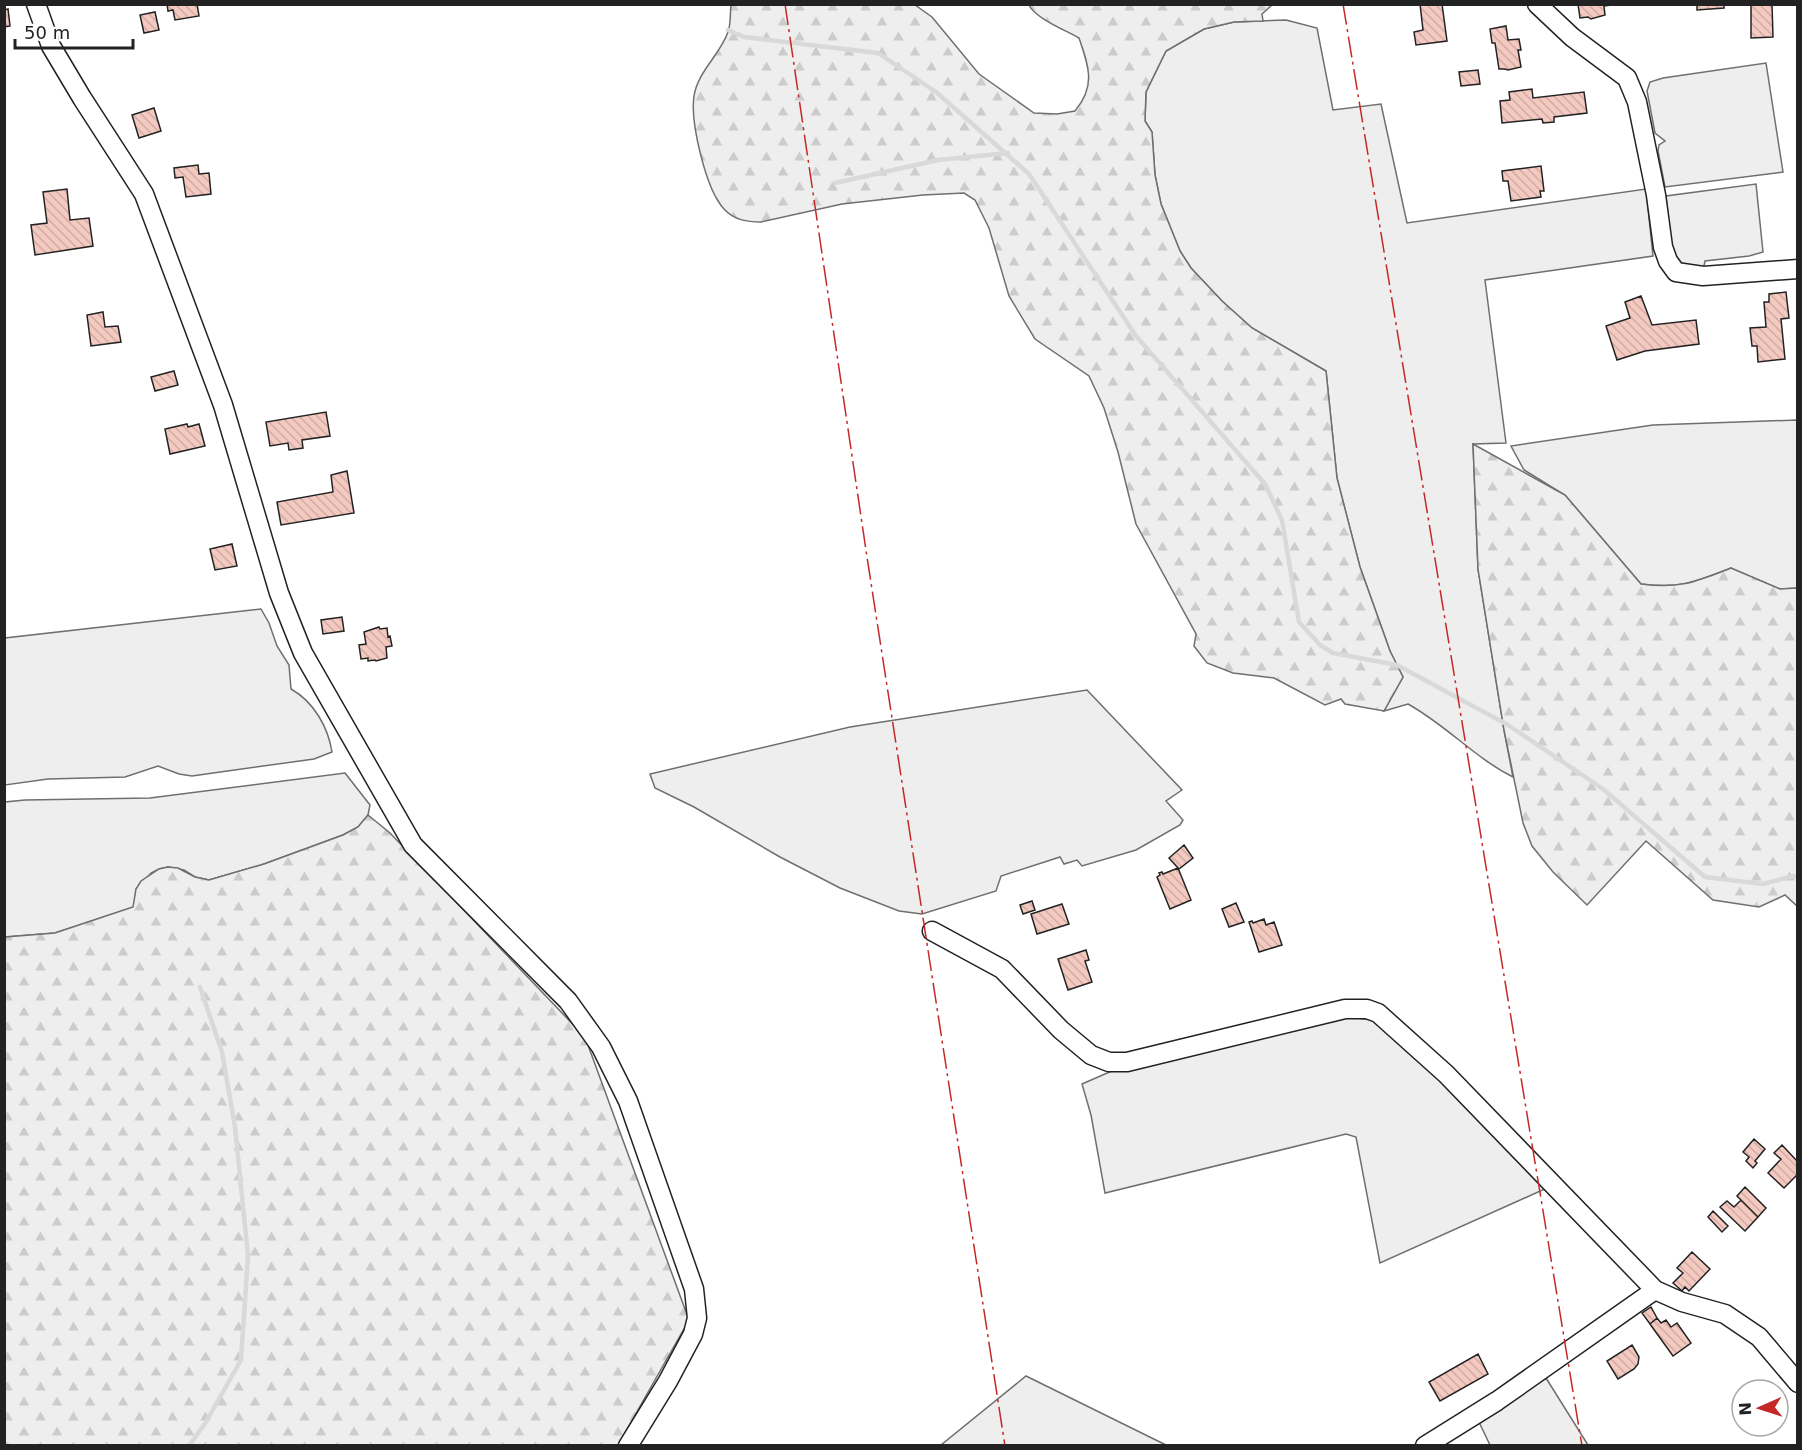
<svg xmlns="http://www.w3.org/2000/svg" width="1802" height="1450" font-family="'DejaVu Sans',sans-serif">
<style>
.green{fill:#eee;stroke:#6f6f6f;stroke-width:1.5}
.forest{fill:url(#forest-firs);stroke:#6f6f6f;stroke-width:1.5}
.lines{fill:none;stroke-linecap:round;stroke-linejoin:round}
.stream{stroke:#d9d9d9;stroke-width:4.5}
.building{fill:url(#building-back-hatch);stroke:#222;stroke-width:1.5}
.minor-casing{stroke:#222;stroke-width:21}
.minor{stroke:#fff;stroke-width:18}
.power{stroke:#c62828;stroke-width:1.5;stroke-dasharray:21 4.5 3 4.5;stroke-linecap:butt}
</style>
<defs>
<pattern id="forest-firs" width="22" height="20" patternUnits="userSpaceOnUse" patternTransform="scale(1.5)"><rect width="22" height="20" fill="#eee"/><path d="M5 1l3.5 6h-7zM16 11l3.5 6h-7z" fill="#ccc"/></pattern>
<pattern id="building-back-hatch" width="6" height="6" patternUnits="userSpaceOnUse" patternTransform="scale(1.5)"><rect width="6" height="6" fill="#f3c9c0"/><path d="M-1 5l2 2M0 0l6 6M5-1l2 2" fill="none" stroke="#d0aca5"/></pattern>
</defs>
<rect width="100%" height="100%" fill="#fff"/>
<path class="green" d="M 1286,20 L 1317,28 L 1333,110 L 1381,104 L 1407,223 L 1646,189 L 1653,256 L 1485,280 L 1506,443 L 1473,444 L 1478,569 L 1504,730 L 1513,777 C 1475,758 1446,725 1408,704 L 1384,711 L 1403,677 L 1390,651 L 1360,567 L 1337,478 L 1326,371 L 1252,328 L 1222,301 L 1191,268 L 1180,251 L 1161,204 L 1155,175 L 1152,132 L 1145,121 L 1146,92 L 1166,51 L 1204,29 L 1234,22 Z
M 1766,63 L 1783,172 L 1665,187 L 1658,151 L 1659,145 L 1665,141 L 1655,133 L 1647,91 L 1650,82 L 1663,78 Z
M 1756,184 L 1763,252 L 1749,256 L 1705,261 L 1703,271 L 1678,264 L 1671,247 L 1666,196 Z
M 1797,420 L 1797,588 L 1780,589 L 1731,568 C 1695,582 1681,589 1641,584 L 1565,495 L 1524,470 L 1511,446 L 1653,425 Z
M 261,609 L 269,623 L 277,646 L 289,665 L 291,689 C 314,702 328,727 332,752 L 314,759 L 192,776 L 179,774 L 158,766 L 125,777 L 48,779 L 5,785 L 5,638 Z
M 1087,690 L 1182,790 L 1166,801 L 1183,820 L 1180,825 L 1136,850 L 1082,866 L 1077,860 L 1064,864 L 1060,857 L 1001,876 L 996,891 L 922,914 L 899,911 L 840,888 L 780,857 L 694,807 L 655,788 L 650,774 L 850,727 Z
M 345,773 L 370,805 L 368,815 L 358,827 L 343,835 L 264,864 L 209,880 L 195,877 L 184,870 L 168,867 L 159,869 L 151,873 L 136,889 L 134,907 L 55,933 L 5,937 L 5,802 L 25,800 L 150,798 Z
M 1349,1017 L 1371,1020 L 1394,1035 L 1534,1173 L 1547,1188 L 1380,1263 L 1356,1137 L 1346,1134 L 1105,1193 L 1091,1115 L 1082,1084 L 1121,1067 Z
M 1026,1376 L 1166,1445 L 941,1445 Z
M 1546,1378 L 1588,1445 L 1490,1445 L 1479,1422 Z"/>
<path class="forest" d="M 731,5 L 915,5 L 932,17 L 979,74 L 1034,113 L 1057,114 L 1075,111 C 1096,86 1089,67 1079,38 C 1065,30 1035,18 1029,5 L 1272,5 L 1262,14 L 1263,21 L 1234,22 L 1204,29 L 1166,51 L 1146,92 L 1145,121 L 1152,132 L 1155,175 L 1161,204 L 1180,251 L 1191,268 L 1222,301 L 1252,328 L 1326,371 L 1337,478 L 1360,567 L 1390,651 L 1403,677 L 1384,711 L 1345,704 L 1341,699 L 1325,705 L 1274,678 L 1233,673 L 1207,663 L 1194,646 L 1196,634 L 1136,524 L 1118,452 L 1104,408 L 1089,376 L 1035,339 L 1009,296 L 989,228 L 975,200 L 964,193 L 923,195 L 842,204 L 761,222 C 747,222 734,220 724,209 C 706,190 690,122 694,96 C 698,71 720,55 728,32 C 731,24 730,13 731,5 Z
M 1473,444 L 1565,495 L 1641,584 C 1680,589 1695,582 1731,568 L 1780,589 L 1797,588 L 1797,906 L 1785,895 L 1759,907 L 1713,900 L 1646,841 L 1587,905 L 1553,872 L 1532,846 L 1523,823 L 1504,730 L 1478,569 Z
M 368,815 L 390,833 L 585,1037 L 689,1320 L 618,1445 L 5,1446 L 5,937 L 55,933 L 133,907 L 136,889 L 141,881 L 159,869 L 168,867 L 178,868 L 195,877 L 209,880 L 264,864 L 343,835 L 358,827 Z"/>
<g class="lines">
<path class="stream" d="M 728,30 L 744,37 L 878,53 L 936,92 L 1029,174 L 1136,336 L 1265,484 L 1282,520 L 1299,622 L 1320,645 L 1333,653 L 1397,665 L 1508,725 L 1603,789 L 1705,877 L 1763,884 L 1793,876 L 1798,878
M 835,183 L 938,160 L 1008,153
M 189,1446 L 206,1422 L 241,1360 L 248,1256 L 235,1127 L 222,1052 L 200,987"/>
</g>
<path class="building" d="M 167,4 L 197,4 L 199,16 L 175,20 L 173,10 L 168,11 Z
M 1420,4 L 1442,4 L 1447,41 L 1416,45 L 1414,32 L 1423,30 Z
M 1578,4 L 1611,4 L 1612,5 L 1604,6 L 1605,15 L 1591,19 L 1588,17 L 1580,18 Z
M 1697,4 L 1724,4 L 1724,8 L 1697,10 Z
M 1751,4 L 1772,4 L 1773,37 L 1751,38 Z
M 8,9 L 10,26 L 4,27 L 4,10 Z
M 155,12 L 159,30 L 144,33 L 140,15 Z
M 1506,26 L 1508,40 L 1519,39 L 1521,50 L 1518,50 L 1521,67 L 1508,70 L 1505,69 L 1499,69 L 1495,43 L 1492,43 L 1490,29 Z
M 1478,70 L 1480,84 L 1461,86 L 1459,72 Z
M 1532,89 L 1533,98 L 1584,92 L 1587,113 L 1554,117 L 1554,122 L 1543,123 L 1542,119 L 1502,123 L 1500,101 L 1510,100 L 1509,92 Z
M 154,108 L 161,131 L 139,138 L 132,115 Z
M 198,165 L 199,174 L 209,173 L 211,194 L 186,197 L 183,177 L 175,178 L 174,168 Z
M 1541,166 L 1544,191 L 1540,191 L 1541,197 L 1511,201 L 1508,181 L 1503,181 L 1502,171 Z
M 67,189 L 70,220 L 89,218 L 93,246 L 35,255 L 31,225 L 47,223 L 43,192 Z
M 1786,292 L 1789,318 L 1781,319 L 1785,359 L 1758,362 L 1757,346 L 1752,346 L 1750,328 L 1766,327 L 1764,302 L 1769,302 L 1769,294 Z
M 1641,296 L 1652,325 L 1696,320 L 1699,344 L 1645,351 L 1617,360 L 1606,326 L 1630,318 L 1625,302 Z
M 103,312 L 105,327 L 118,326 L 121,342 L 91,346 L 87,315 Z
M 174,371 L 178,385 L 155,391 L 151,377 Z
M 326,412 L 330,436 L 302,440 L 303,448 L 289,450 L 288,443 L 270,446 L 266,422 Z
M 187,424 L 188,427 L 199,424 L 205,446 L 170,454 L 165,429 Z
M 347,471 L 354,513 L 281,525 L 277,502 L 333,492 L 331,475 Z
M 232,544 L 237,566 L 215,570 L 210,549 Z
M 342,617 L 344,631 L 323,634 L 321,620 Z
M 379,627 L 380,629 L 387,628 L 388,637 L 390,636 L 392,646 L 386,647 L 387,658 L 376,661 L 375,660 L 368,661 L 368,658 L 361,659 L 359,645 L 366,644 L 364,632 Z
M 1184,845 L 1193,858 L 1179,869 L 1169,858 Z
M 1178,868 L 1191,900 L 1170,909 L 1157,877 L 1160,875 L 1159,873 L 1162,872 L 1163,874 Z
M 1032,901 L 1035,910 L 1023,914 L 1020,905 Z
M 1236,903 L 1244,922 L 1229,927 L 1222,909 Z
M 1062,904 L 1069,924 L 1037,934 L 1031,914 Z
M 1264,919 L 1266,925 L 1274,922 L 1282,945 L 1259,952 L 1249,922 L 1252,921 L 1253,923 Z
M 1086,950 L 1089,960 L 1085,961 L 1092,982 L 1068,990 L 1058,959 Z
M 1754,1139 L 1765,1149 L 1755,1161 L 1757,1163 L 1753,1168 L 1746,1161 L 1749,1157 L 1743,1152 Z
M 1782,1145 L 1798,1162 L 1798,1174 L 1784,1188 L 1768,1173 L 1781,1159 L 1774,1153 Z
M 1745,1187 L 1766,1208 L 1758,1217 L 1737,1196 Z
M 1741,1200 L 1758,1217 L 1745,1231 L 1720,1207 L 1727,1201 L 1734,1207 Z
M 1713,1211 L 1728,1226 L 1722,1232 L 1708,1217 Z
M 1692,1252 L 1710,1269 L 1689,1291 L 1685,1287 L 1682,1291 L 1673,1283 L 1683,1273 L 1677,1268 Z
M 1651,1307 L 1657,1318 L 1650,1324 L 1642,1313 Z
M 1657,1318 L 1661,1323 L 1666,1320 L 1671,1327 L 1677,1323 L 1691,1343 L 1673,1356 L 1650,1324 Z
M 1632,1345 L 1639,1357 L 1638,1364 L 1634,1369 L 1618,1379 L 1607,1361 Z
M 1478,1354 L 1488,1374 L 1440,1401 L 1429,1382 Z
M 1742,1393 L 1742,1411 L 1735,1399 Z"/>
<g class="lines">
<defs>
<path id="minor" d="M 36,4 L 51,46 L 82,98 L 144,194 L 223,405 L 279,593 L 303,653 L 413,845 L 568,1001 L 601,1047 L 628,1101 L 694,1289 L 697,1318 L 693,1334 L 668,1381 L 628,1446
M 1537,4 L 1572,37 L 1627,78 L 1637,102 L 1656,195 L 1663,247 L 1668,261 L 1676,272 L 1703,276 L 1798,269
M 932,931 L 1002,969 L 1061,1030 L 1091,1055 L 1109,1062 L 1127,1062 L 1345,1009 L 1367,1009 L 1378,1013 L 1446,1074 L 1655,1290 L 1682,1302 L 1725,1314 L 1759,1337 L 1798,1383
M 1425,1446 L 1497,1401 L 1655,1290"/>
</defs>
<use href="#minor" class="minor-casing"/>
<use href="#minor" class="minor"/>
<path class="power" d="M 785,4 L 867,557 L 1005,1446
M 1343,4 L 1582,1446"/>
</g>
<rect width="1802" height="1450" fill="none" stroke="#222222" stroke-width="12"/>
<g transform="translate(1760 1408) rotate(267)"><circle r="28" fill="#ffffff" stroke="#a7a7a7" stroke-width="1.5"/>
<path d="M0-4.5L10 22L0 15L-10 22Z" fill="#c62828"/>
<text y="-9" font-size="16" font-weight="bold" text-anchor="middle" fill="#222222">N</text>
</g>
<path d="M15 39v9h118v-9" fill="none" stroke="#222222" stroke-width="3"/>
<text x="24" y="39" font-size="18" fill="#222222" stroke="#ffffff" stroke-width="4.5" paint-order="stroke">50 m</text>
</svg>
